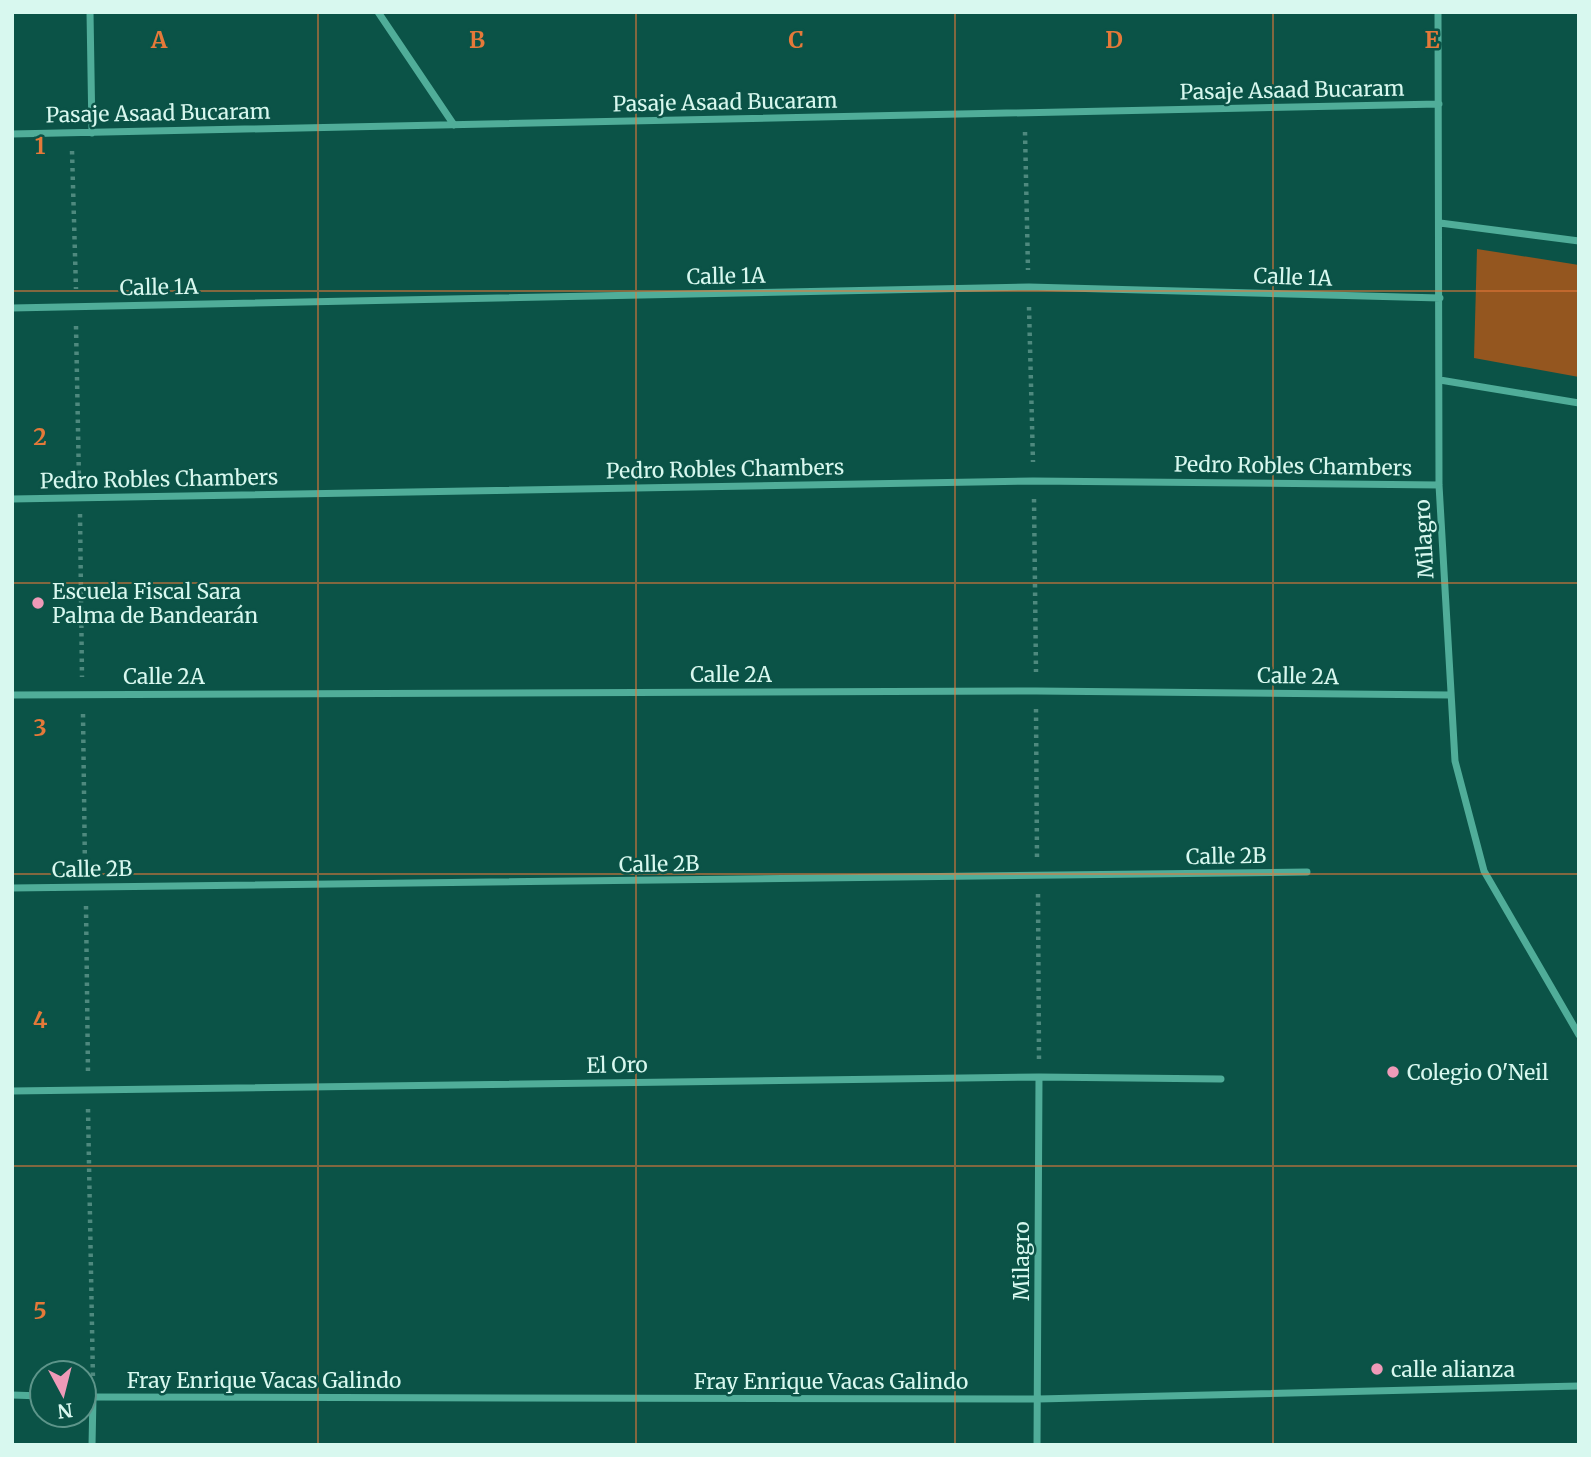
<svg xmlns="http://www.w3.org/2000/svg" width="1591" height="1457" font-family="Merriweather,serif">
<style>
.green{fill:#94561f}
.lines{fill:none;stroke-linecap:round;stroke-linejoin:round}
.path{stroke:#4e897e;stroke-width:4.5;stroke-dasharray:3.5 5;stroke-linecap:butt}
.minor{stroke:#50ad99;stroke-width:7}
.grid{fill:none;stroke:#e57939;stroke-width:2;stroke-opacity:0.55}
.poi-dot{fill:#ef9ab8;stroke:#0b5347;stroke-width:2.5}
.labels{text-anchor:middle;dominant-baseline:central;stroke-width:5;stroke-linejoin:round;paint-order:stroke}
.street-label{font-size:21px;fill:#d8f8ef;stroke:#0b5347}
.poi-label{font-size:21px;fill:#d8f8ef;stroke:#0b5347;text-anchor:start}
.grid-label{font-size:23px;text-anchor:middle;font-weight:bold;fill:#e57939;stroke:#0b5347;stroke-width:5;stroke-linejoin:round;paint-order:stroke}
</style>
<rect width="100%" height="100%" fill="#0b5347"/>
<path class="green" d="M 1477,249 L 1579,265 L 1579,377 L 1474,358 Z"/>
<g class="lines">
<path class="path" d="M 1025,132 L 1028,270
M 72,151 L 76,289
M 1029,307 L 1033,462
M 76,326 L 79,481
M 1034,499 L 1036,672
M 80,514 L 82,677
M 1036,709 L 1037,858
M 83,714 L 85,870
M 1038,894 L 1039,1061
M 86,906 L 88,1073
M 88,1109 L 93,1381"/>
<path class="minor" d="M 90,12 L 92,133
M 378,12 L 454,125
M 1438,12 L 1439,485 L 1455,761 L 1484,871 L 1579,1035
M 12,134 L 1439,104
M 1440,223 L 1579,241
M 12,308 L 1029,287 L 1440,298
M 1440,380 L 1579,403
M 12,499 L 1033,481 L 1439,485
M 12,695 L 1036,691 L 1450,695
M 12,888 L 1307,872
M 12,1091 L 1039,1077 L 1221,1079
M 12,1395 L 42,1396
M 84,1397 L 1038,1399 L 1579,1386
M 92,1445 L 93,1397
M 1037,1445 L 1039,1077"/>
</g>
<path class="grid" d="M 318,12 L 318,1445M 636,12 L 636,1445M 955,12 L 955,1445M 1273,12 L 1273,1445M 12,291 L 1579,291M 12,583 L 1579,583M 12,874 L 1579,874M 12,1166 L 1579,1166"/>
<g class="poi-dot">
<circle cx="38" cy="603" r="7"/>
<circle cx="1393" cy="1072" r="7"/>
<circle cx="1377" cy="1369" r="7"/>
</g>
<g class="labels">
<g class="street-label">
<text transform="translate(1292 90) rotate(-1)">Pasaje Asaad Bucaram</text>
<text transform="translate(725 102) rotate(-1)">Pasaje Asaad Bucaram</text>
<text transform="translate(158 113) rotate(-1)">Pasaje Asaad Bucaram</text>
<text transform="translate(726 276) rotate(-1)">Calle 1A</text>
<text transform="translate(1293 277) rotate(2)">Calle 1A</text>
<text transform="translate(159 287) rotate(-1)">Calle 1A</text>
<text transform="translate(1293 466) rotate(1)">Pedro Robles Chambers</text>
<text transform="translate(725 469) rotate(-1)">Pedro Robles Chambers</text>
<text transform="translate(159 479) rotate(-1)">Pedro Robles Chambers</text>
<text transform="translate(1424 539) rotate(-93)">Milagro</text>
<text x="731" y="674">Calle 2A</text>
<text x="164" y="676">Calle 2A</text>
<text transform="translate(1298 676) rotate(1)">Calle 2A</text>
<text transform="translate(1226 856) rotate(-1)">Calle 2B</text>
<text transform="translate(659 864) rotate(-1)">Calle 2B</text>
<text transform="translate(92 869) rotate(-1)">Calle 2B</text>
<text transform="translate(617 1065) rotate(-1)">El Oro</text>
<text transform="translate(1021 1261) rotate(-90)">Milagro</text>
<text x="264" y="1380">Fray Enrique Vacas Galindo</text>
<text x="831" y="1381">Fray Enrique Vacas Galindo</text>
</g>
<g class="poi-label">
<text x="52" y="591">Escuela Fiscal Sara<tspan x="52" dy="24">Palma de Bandearán</tspan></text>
<text x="1407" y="1072">Colegio O'Neil</text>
<text x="1391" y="1369">calle alianza</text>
</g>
</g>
<g class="grid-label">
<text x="159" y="48">A</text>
<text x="477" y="48">B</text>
<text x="796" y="48">C</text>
<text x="1114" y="48">D</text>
<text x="1432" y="48">E</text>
<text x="40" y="154">1</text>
<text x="40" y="445">2</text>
<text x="40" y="736">3</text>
<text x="40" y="1028">4</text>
<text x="40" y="1319">5</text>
</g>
<rect width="1591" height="1457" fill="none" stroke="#d8f8ef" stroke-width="28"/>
<g transform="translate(63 1394) rotate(173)"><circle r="33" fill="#0b5347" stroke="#5d958a" stroke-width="2"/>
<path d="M0-5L12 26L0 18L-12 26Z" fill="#ef9ab8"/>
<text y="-10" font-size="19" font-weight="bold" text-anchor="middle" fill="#d8f8ef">N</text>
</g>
</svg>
